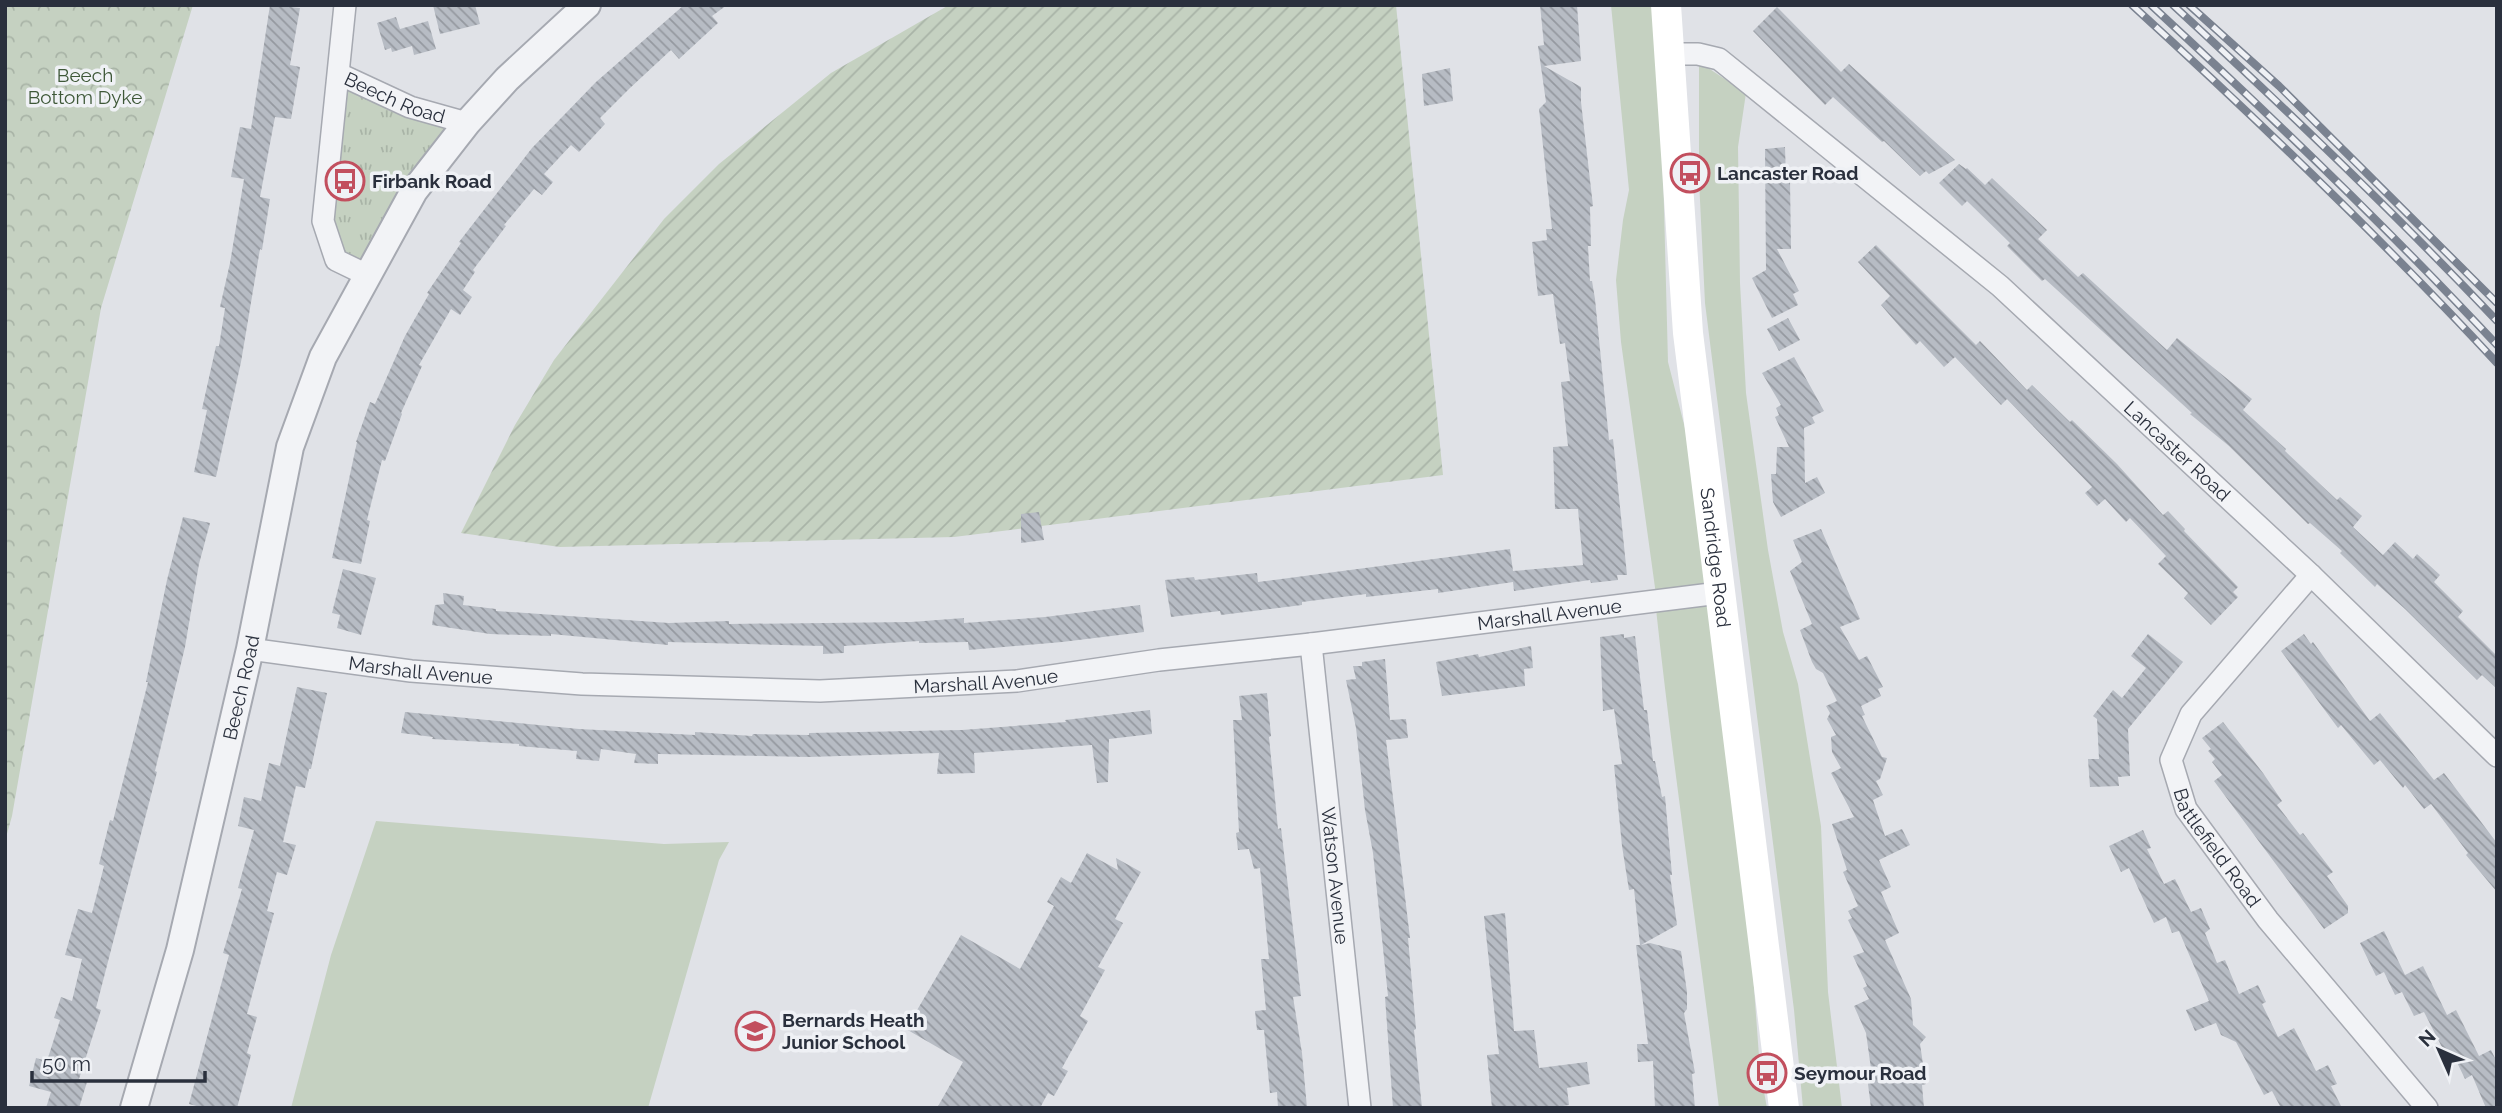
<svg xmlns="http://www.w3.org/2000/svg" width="2502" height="1113" font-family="Raleway,sans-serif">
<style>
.grass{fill:url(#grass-tufts)}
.forest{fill:url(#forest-crowns)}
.park{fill:#c5d1c1}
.garden{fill:url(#garden-furrows)}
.building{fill:url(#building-back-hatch)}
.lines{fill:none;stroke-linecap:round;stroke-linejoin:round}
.minor-casing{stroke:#a6a9b1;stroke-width:24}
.tertiary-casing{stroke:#a6a9b1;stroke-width:30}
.minor{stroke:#f2f3f6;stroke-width:21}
.tertiary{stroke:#f2f3f6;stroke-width:26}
.secondary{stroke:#fff;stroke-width:30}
.rail-casing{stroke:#7a8290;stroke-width:8}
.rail{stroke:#eff1f5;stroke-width:5;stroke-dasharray:16;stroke-linecap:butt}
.labels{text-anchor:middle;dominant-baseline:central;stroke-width:7;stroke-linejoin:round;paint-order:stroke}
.park-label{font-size:19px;fill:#3e5838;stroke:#eff1f5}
.street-label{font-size:19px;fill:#2a303d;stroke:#eff1f5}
.poi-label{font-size:19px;font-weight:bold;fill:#2a303d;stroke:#eff1f5;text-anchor:start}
</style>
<defs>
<pattern id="grass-tufts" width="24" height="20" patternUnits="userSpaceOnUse" patternTransform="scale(1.75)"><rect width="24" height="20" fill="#c5d1c1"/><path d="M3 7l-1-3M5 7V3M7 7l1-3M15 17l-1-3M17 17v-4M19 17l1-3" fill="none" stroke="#a9b4a7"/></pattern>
<pattern id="forest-crowns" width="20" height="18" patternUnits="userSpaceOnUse" patternTransform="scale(1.75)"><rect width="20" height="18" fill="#c5d1c1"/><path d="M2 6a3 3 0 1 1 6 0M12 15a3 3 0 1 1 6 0" fill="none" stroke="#a9b4a7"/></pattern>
<pattern id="garden-furrows" width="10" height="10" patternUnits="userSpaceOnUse" patternTransform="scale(1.75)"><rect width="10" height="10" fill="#c5d1c1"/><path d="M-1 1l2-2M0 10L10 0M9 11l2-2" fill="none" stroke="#a9b4a7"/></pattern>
<pattern id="building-back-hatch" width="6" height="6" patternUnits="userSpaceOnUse" patternTransform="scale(1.75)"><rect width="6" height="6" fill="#b7bcc4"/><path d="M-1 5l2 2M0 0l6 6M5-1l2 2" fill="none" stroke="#9599a0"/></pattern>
</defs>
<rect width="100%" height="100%" fill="#e0e2e7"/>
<path class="grass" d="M 339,74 L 467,123 L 367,275 L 336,260 L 323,221 Z"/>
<path class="forest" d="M 5,5 L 193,5 L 101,308 L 12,816 L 5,841 Z"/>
<path class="park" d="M 1611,5 L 1655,5 L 1660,54 L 1668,362 L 1696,471 L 1719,593 L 1657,602 L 1621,342 L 1616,280 L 1623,220 L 1629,190 Z
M 1699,62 L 1746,93 L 1738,147 L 1740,283 L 1746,393 L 1768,550 L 1783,632 L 1798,684 L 1821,826 L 1828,992 L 1842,1108 L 1803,1108 L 1794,1010 L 1705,303 L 1699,180 Z
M 1712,600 L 1748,905 L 1760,1070 L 1767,1108 L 1719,1108 C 1699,941 1674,776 1656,609 Z
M 376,821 L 664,844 L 729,842 L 719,860 L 648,1108 L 291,1108 L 331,955 Z"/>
<path class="garden" d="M 949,5 L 1396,5 L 1443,475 L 954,537 L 560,547 L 461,533 L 515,425 L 554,360 L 664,219 L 719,164 L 831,73 Z"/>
<path class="building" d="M 270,5 L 300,8 L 290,65 L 300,67 L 291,119 L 275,117 L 260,197 L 270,199 L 262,250 L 260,249 L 241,362 L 216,477 L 194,472 L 207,410 L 202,409 L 216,346 L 219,346 L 225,308 L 220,307 L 230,263 L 244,179 L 231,177 L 240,127 L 251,129 Z
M 433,5 L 475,5 L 480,24 L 440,34 Z
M 684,5 L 727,5 L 712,16 L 718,23 L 679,59 L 671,50 L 630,88 L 600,118 L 605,124 L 579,152 L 571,145 L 544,174 L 553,182 L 542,195 L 534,189 L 504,225 L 506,226 L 473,270 L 475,272 L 463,290 L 472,297 L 460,315 L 451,309 L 419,365 L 422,366 L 401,413 L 402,414 L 385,461 L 382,460 L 367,520 L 370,521 L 361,564 L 332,558 L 357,442 L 356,442 L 370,402 L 375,404 L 405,336 L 429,294 L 427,293 L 461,243 L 459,242 L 532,148 L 596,82 Z
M 1540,5 L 1577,5 L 1581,61 L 1544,66 L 1581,87 L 1581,102 L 1593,206 L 1590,207 L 1591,246 L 1588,246 L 1590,281 L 1592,281 L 1595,299 L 1609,440 L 1613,439 L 1627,575 L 1617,575 L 1618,580 L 1591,583 L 1590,580 L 1514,591 L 1513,582 L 1438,593 L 1438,589 L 1366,597 L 1366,594 L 1302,602 L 1302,605 L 1221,615 L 1220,611 L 1171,617 L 1165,580 L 1194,577 L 1195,580 L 1257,573 L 1258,582 L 1510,549 L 1513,571 L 1583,565 L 1578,509 L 1555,509 L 1553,447 L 1568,446 L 1561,382 L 1570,381 L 1565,343 L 1560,344 L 1553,294 L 1538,296 L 1532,242 L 1547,240 L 1546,229 L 1552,229 L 1539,109 L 1546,102 L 1538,46 L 1544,45 Z
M 1777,7 L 1841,72 L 1849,64 L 1955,160 L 1929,174 L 1926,171 L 1920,176 L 1884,141 L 1882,142 L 1833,97 L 1825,105 L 1753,31 Z
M 396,17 L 400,29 L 428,21 L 436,49 L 414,55 L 412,46 L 392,52 L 391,48 L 385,50 L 377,23 Z
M 1450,68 L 1453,101 L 1424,106 L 1422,74 Z
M 1785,147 L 1786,180 L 1790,180 L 1791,249 L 1777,249 L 1799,291 L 1793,294 L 1798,305 L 1772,318 L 1752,278 L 1766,270 L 1765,149 Z
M 1959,164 L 1966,169 L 1967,168 L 1985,185 L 1992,178 L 2047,230 L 2038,239 L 2078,277 L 2083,273 L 2167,350 L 2177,338 L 2252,399 L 2243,410 L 2286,449 L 2285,451 L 2337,500 L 2340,497 L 2362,516 L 2353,527 L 2383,555 L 2395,542 L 2413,559 L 2417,554 L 2440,575 L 2434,582 L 2463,611 L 2458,617 L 2497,656 L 2497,689 L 2482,675 L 2477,680 L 2405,609 L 2377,584 L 2375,587 L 2340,553 L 2342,551 L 2310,523 L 2308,524 L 2229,446 L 2190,414 L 2192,413 L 2045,279 L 2042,281 L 2007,246 L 2010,243 L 1967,201 L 1962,206 L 1939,183 Z
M 1876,245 L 1976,345 L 1980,341 L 2027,390 L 2032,385 L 2070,422 L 2072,420 L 2117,464 L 2163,515 L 2168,511 L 2185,529 L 2184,531 L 2238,587 L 2233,592 L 2238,597 L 2211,625 L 2184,598 L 2188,593 L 2158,564 L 2166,556 L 2130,518 L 2126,522 L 2105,499 L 2097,506 L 2085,493 L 2092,487 L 2007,399 L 2001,405 L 1955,357 L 1944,367 L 1920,341 L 1916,345 L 1900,327 L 1881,305 L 1890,296 L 1858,262 Z
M 1788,318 L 1800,340 L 1779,351 L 1767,329 Z
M 1794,357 L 1824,411 L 1812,417 L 1815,423 L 1804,428 L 1805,483 L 1817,477 L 1825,493 L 1781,517 L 1773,502 L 1771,474 L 1776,474 L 1777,447 L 1789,447 L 1775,417 L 1779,415 L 1776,408 L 1781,405 L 1762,373 Z
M 1039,512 L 1044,540 L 1021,543 L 1021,514 Z
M 183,517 L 210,523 L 199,564 L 185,647 L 155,771 L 157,772 L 96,1008 L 101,1010 L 79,1079 L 87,1082 L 79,1108 L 46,1108 L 51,1092 L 29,1086 L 36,1058 L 47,1061 L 60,1020 L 54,1018 L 61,997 L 72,1001 L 82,959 L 65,955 L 78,909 L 92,913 L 104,866 L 99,864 L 110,820 L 113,821 L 148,682 L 146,682 L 167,580 Z
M 1821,529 L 1860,619 L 1840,627 L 1859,660 L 1867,656 L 1883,687 L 1878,689 L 1881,696 L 1861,706 L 1865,715 L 1862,716 L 1882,757 L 1887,758 L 1880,779 L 1876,781 L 1883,795 L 1873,800 L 1885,836 L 1902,829 L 1910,845 L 1879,860 L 1891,887 L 1881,892 L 1899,933 L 1885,940 L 1911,999 L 1913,1025 L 1926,1037 L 1920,1044 L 1926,1084 L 1922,1085 L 1924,1108 L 1871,1108 L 1867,1076 L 1872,1076 L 1866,1033 L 1854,1006 L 1869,999 L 1863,988 L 1867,986 L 1853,956 L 1864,952 L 1848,920 L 1852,918 L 1848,911 L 1858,906 L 1843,872 L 1847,870 L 1832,824 L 1854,817 L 1831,773 L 1841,768 L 1832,752 L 1831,737 L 1836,735 L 1827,719 L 1830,713 L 1826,706 L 1837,701 L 1823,673 L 1816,669 L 1812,662 L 1800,630 L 1812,624 L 1790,571 L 1802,562 L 1793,540 Z
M 343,569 L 376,578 L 361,635 L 337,628 L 340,615 L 332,613 Z
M 443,593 L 464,596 L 463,605 L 496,609 L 496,611 L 669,623 L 729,621 L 729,624 L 911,622 L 964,618 L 964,623 L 1045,617 L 1140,605 L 1144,632 L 1062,642 L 969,650 L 968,642 L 919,643 L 919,641 L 844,646 L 844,653 L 823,654 L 823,646 L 668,642 L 668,645 L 551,634 L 551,636 L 490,634 L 432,625 L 435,605 L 444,604 Z
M 1624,634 L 1624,638 L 1635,636 L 1644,710 L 1647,710 L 1653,761 L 1655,761 L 1662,797 L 1665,796 L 1672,875 L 1670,875 L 1677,925 L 1641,945 L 1650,943 L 1681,951 L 1687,992 L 1687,1009 L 1684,1013 L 1695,1073 L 1692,1074 L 1695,1108 L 1655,1108 L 1653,1061 L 1638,1062 L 1637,1044 L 1648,1044 L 1636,945 L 1640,945 L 1634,889 L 1629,890 L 1622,846 L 1614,765 L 1622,764 L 1614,709 L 1603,711 L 1600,637 Z
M 2148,634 L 2183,662 L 2128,729 L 2130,776 L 2118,777 L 2119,786 L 2090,787 L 2088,759 L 2099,759 L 2097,719 L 2093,716 L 2113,690 L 2122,698 L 2146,668 L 2131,656 Z
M 2304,634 L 2311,644 L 2313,642 L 2370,721 L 2380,713 L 2434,780 L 2444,773 L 2497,843 L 2497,892 L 2466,855 L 2468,853 L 2431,804 L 2424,809 L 2405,785 L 2403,788 L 2380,760 L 2374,765 L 2341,725 L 2338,728 L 2281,651 Z
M 1531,646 L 1533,668 L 1524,669 L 1525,686 L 1442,696 L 1436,662 L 1478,654 L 1479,657 Z
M 1385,659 L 1390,720 L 1406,719 L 1408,738 L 1386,740 L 1410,938 L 1408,938 L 1416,1029 L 1414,1030 L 1422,1108 L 1393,1108 L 1385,997 L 1388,996 L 1373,853 L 1365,810 L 1356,728 L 1346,680 L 1356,679 L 1353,666 L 1362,666 L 1362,662 Z
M 297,687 L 327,693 L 311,769 L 309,769 L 305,788 L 296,786 L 283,842 L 296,845 L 287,875 L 277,872 L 267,911 L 274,913 L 247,1014 L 257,1017 L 247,1053 L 251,1055 L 237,1108 L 204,1108 L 189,1104 L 229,955 L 223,953 L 242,889 L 238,888 L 254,830 L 238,826 L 244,797 L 261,801 L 269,763 L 280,766 Z
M 1267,693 L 1271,736 L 1269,737 L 1278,829 L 1281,828 L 1301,996 L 1293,997 L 1302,1053 L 1307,1108 L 1278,1108 L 1277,1092 L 1270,1093 L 1264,1030 L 1257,1030 L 1255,1011 L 1266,1010 L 1261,959 L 1269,959 L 1260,868 L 1254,869 L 1249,849 L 1238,850 L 1236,833 L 1239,832 L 1233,720 L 1242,720 L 1239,696 Z
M 1150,710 L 1152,734 L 1109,739 L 1108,782 L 1097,783 L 1092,745 L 974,753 L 975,773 L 937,774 L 939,753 L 808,757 L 658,754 L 658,764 L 634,763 L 636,754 L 601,749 L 599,761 L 576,759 L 577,751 L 519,746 L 519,744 L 432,739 L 433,737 L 401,733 L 405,712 L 579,729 L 695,735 L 695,732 L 752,736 L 753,734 L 809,735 L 809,733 L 962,730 L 1066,722 L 1065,720 Z
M 2223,722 L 2263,773 L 2282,801 L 2277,805 L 2300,835 L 2303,833 L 2333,872 L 2327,876 L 2348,906 L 2348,913 L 2324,929 L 2214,781 L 2222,775 L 2212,762 L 2215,759 L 2208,751 L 2211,749 L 2202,738 Z
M 2143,830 L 2151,848 L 2147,849 L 2164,884 L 2175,879 L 2191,912 L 2201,908 L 2210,929 L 2205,933 L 2217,963 L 2225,960 L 2239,994 L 2258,985 L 2266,1002 L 2262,1004 L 2278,1037 L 2294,1028 L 2316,1071 L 2328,1065 L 2337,1084 L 2331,1086 L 2342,1108 L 2281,1108 L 2272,1091 L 2264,1095 L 2236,1042 L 2221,1035 L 2216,1023 L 2195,1031 L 2186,1010 L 2209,1001 L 2179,931 L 2172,933 L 2166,917 L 2154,923 L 2129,868 L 2121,872 L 2109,846 Z
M 1087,853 L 1118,870 L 1116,858 L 1141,872 L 1115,919 L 1123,923 L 1098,967 L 1105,970 L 1080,1016 L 1088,1021 L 1062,1068 L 1068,1071 L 1054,1096 L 1048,1093 L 1040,1108 L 937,1108 L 963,1062 L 906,1029 L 961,935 L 1020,969 L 1054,906 L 1047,902 L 1061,877 L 1071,883 Z
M 1505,913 L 1514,1031 L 1534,1030 L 1539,1068 L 1587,1062 L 1590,1084 L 1567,1088 L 1569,1105 L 1550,1108 L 1492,1108 L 1487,1055 L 1499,1054 L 1484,916 Z
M 2384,931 L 2405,975 L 2423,966 L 2447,1015 L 2456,1010 L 2479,1056 L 2491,1050 L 2497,1062 L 2497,1108 L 2486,1108 L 2472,1075 L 2465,1079 L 2453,1054 L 2447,1057 L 2424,1012 L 2414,1016 L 2402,992 L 2395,995 L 2384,972 L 2376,976 L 2360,943 Z"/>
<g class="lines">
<defs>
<g id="minor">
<path d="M 345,5 L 323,221 L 336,260 L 367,275"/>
<path id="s1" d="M 1670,54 L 1698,54 L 1719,59 L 2000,286 L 2311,575 L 2497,756"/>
<path id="s2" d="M 339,74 L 410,107 L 467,123"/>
<path id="s3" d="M 2311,575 L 2191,714 L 2171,760 L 2186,809 L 2268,920 L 2427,1108"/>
<path id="s4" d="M 1311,644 L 1360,1108"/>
<path id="s5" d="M 250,649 L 411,671 L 582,684 L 820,691 L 1017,681 L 1159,660 L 1311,644 L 1719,593"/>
</g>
<g id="tertiary">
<path id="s6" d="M 134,1108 L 180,950 L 250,649 L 290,447 L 323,357 L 414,191 L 467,123 L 507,79 L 587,5"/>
</g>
</defs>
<use href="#minor" class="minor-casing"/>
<use href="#tertiary" class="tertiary-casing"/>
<use href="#minor" class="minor"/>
<use href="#tertiary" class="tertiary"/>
<path class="secondary" id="s7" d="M 1666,5 L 1688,333 L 1784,1108"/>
<defs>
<path id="rail" d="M 2132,5 C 2258,120 2381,238 2497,363
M 2151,5 C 2270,115 2387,227 2497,345
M 2173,5 C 2284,107 2393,211 2497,321
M 2189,5 L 2279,86 L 2497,303"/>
</defs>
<use href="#rail" class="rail-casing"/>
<use href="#rail" class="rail"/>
</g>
<defs>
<symbol id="bus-ring" viewBox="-11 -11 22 22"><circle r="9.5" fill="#eff1f5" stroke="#c24f5e" stroke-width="1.5"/><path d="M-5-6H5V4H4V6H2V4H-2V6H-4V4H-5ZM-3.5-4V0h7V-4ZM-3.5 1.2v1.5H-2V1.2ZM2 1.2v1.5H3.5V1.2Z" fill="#c24f5e"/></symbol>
<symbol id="school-ring" viewBox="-11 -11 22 22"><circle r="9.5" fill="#eff1f5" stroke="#c24f5e" stroke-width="1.5"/><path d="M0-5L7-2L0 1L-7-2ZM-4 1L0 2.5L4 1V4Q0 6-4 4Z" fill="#c24f5e"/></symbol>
</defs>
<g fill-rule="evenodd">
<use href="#bus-ring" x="1668" y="151" width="44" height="44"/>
<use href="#bus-ring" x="323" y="159" width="44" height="44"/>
<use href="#school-ring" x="733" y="1009" width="44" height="44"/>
<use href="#bus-ring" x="1745" y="1051" width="44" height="44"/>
</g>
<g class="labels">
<g class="park-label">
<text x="85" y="75">Beech<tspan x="85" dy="22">Bottom Dyke</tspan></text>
</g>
<g class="street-label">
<text stroke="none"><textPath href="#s2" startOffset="61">Beech Road</textPath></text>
<text stroke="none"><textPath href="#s1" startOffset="653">Lancaster Road</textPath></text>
<text stroke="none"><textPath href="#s7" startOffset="555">Sandridge Road</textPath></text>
<text stroke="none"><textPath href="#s5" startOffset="1306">Marshall Avenue</textPath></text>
<text stroke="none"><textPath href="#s5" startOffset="172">Marshall Avenue</textPath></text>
<text stroke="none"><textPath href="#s5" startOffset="738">Marshall Avenue</textPath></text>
<text stroke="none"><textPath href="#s6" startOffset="434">Beech Road</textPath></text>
<text stroke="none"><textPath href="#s3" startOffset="334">Battlefield Road</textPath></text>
<text stroke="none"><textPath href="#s4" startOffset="233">Watson Avenue</textPath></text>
</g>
<g class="poi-label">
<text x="1717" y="173">Lancaster Road</text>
<text x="372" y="181">Firbank Road</text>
<text x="782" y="1020">Bernards Heath<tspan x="782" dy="22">Junior School</tspan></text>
<text x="1794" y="1073">Seymour Road</text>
</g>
</g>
<rect width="2502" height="1113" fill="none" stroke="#2a303d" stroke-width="14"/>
<g transform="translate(2439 1050) rotate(315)" stroke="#eff1f5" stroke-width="5" paint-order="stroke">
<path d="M0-5L12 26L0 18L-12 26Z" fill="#2a303d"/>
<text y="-10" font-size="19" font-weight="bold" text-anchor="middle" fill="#2a303d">N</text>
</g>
<path d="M32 1071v10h173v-10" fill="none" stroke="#2a303d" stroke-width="3.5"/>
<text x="42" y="1071" font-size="21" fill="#2a303d" stroke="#eff1f5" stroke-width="5" paint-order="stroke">50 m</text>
</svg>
